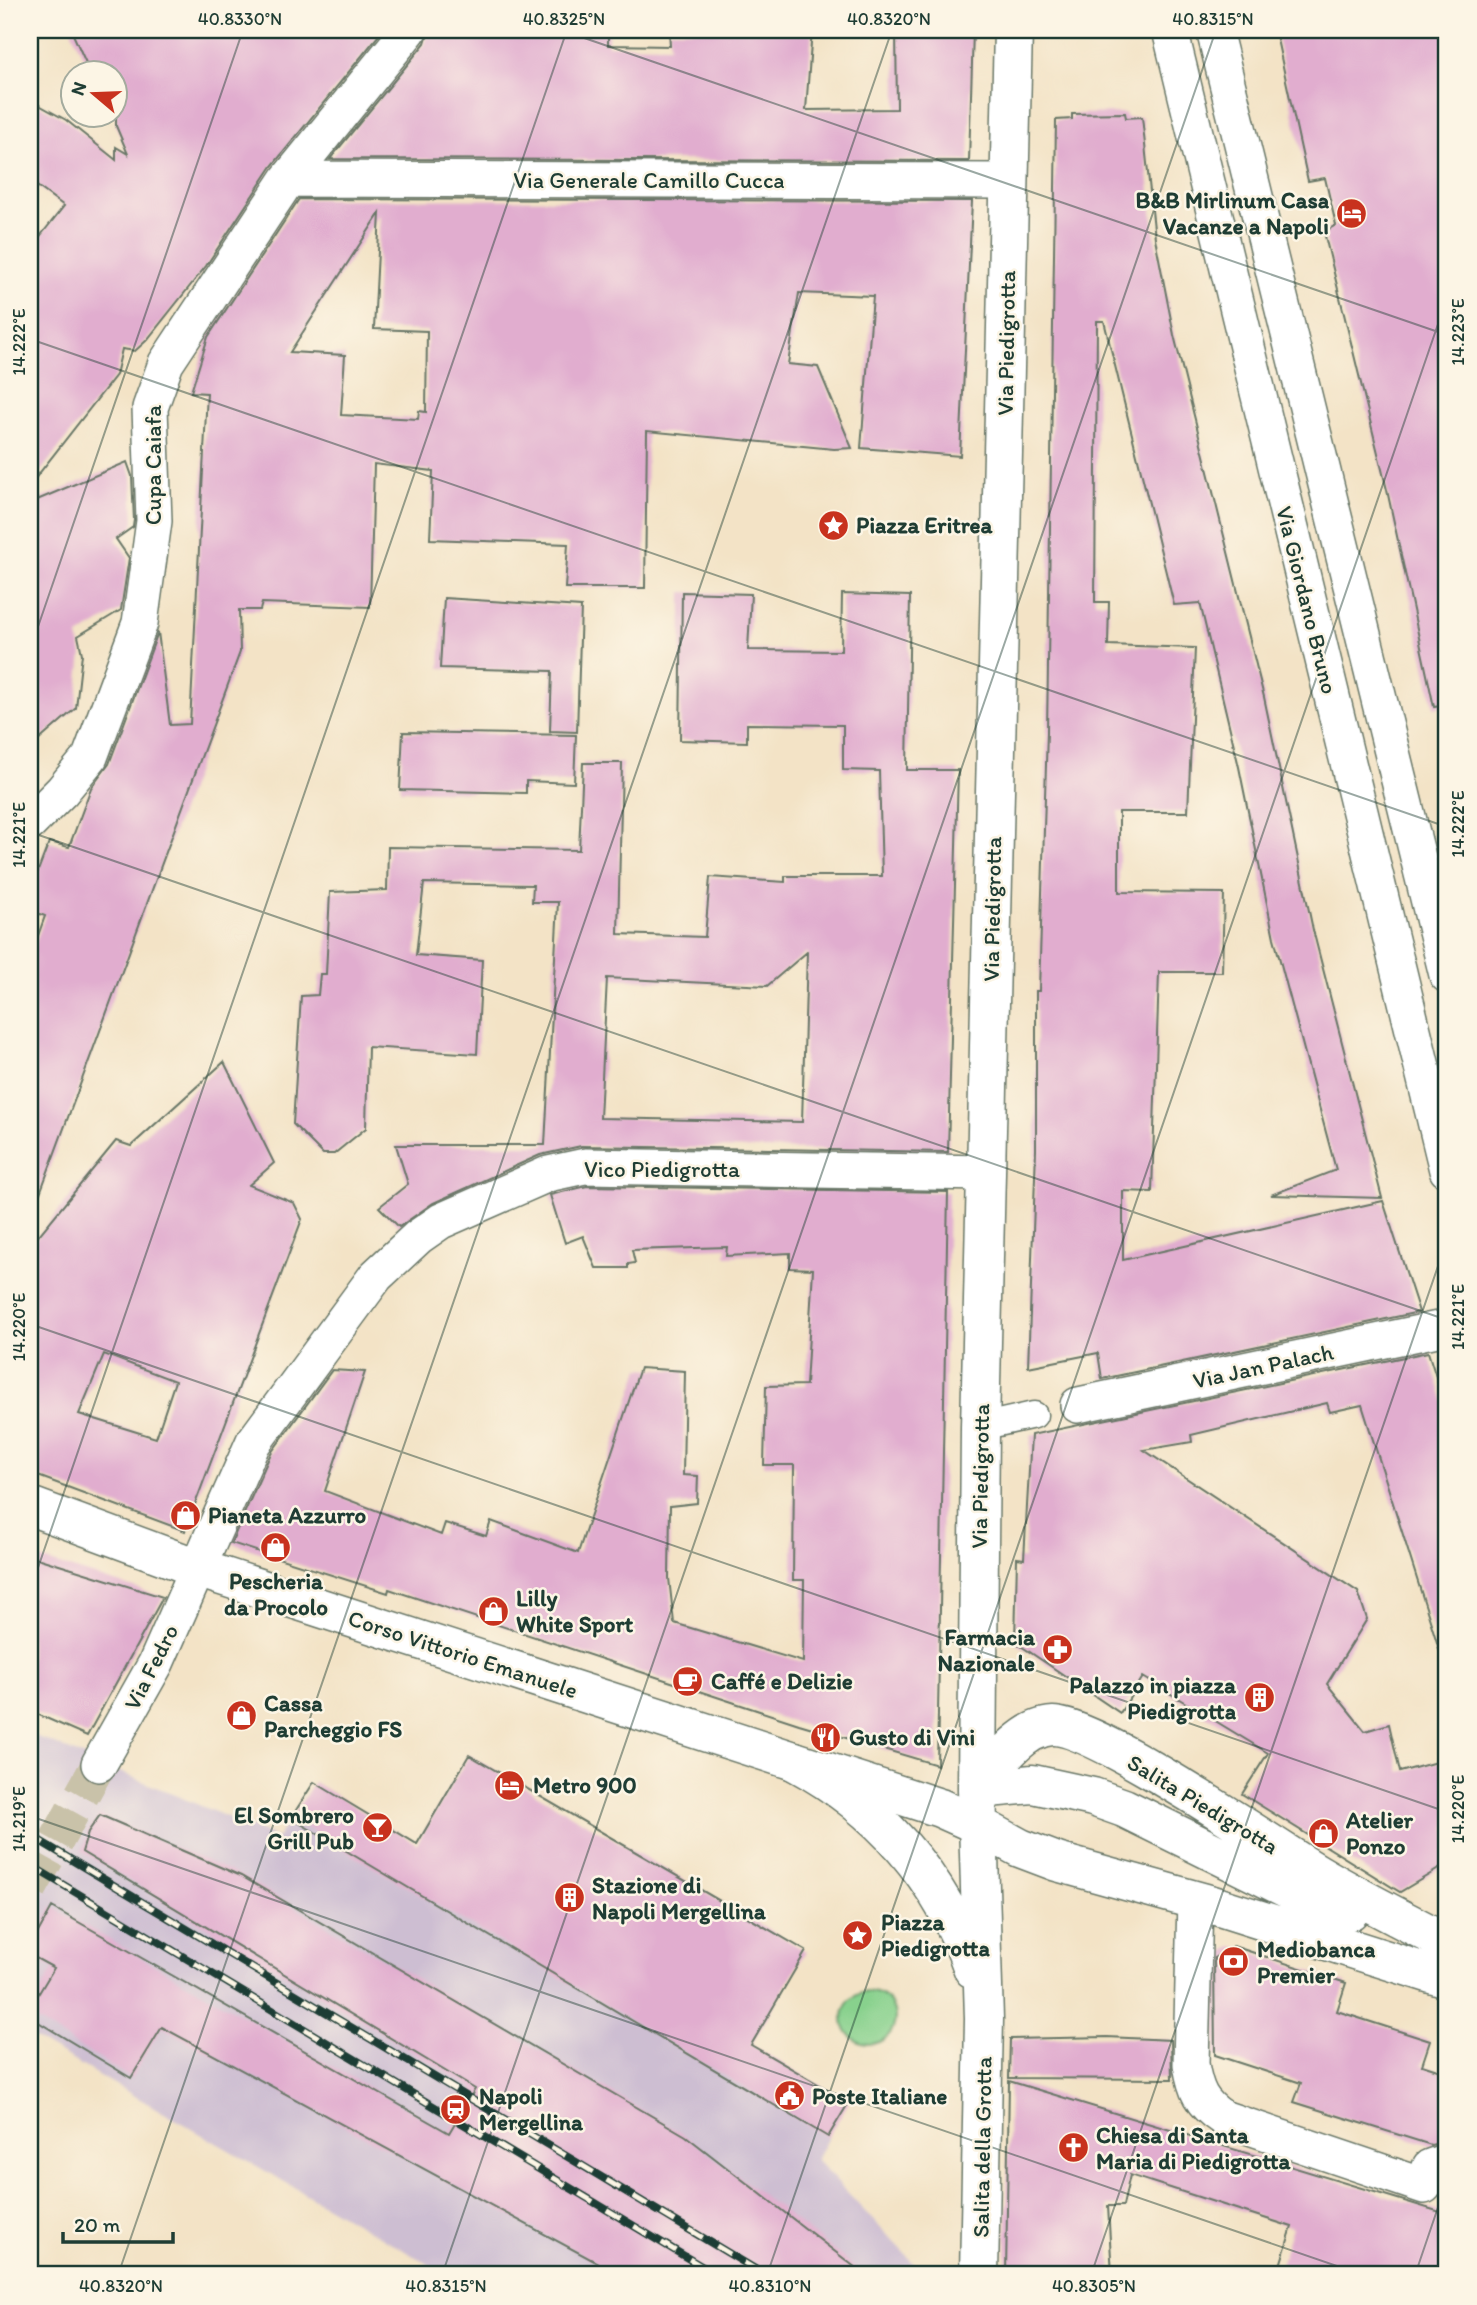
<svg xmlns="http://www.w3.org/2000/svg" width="1477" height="2305" font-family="Itim,sans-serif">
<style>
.industrial{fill:#cdbed2}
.green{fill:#88d18d;stroke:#548760;stroke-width:2}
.building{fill:#e1adcf;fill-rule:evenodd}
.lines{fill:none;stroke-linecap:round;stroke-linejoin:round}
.minor-tunnel{stroke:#c9c2a9;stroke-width:35;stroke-dasharray:35 18;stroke-linecap:butt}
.pedestrian-casing{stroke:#697767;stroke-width:29}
.minor-casing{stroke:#697767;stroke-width:38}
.tertiary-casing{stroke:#697767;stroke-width:41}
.primary-casing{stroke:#697767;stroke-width:41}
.pedestrian{stroke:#fff;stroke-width:26}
.minor{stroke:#fff;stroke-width:35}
.tertiary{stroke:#fff;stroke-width:38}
.primary{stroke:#fff;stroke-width:38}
.rail-casing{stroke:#1f3d34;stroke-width:8}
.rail{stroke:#fcf5e5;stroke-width:5;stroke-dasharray:16;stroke-linecap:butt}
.ticks{fill:none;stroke:#1f3d34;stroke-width:2;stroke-opacity:0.45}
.labels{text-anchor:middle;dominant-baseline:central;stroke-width:5;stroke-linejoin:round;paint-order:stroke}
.street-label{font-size:23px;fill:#1f3d34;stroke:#fcf5e5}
.poi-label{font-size:23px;font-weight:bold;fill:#1f3d34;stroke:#fcf5e5;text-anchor:start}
.neatline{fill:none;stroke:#1f3d34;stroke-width:2.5}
.ticks-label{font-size:18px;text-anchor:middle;fill:#1f3d34}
</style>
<rect width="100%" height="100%" fill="#fcf5e5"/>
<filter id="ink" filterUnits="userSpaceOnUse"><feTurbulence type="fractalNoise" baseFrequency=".0143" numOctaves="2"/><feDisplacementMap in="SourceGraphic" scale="14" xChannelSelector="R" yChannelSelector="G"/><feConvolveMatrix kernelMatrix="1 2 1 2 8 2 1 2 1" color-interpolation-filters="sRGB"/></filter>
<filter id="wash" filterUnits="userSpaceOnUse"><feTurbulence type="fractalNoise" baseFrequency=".00686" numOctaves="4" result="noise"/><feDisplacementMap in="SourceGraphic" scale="28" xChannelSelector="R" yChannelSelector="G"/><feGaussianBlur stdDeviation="1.57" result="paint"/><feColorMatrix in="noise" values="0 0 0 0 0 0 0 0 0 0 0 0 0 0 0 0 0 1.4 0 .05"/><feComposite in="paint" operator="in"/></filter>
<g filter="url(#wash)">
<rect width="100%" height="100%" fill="#f3e3c6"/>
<path class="industrial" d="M 30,1734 L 277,1838 L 291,1818 L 828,2137 L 816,2160 L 925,2275 L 447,2275 L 30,2036 Z"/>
<path class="green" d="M843 2018a26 26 0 1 1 52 0a26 26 0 1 1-52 0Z"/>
<g id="blocks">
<path class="building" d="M 71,30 L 383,30 L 272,166 L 206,266 L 147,340 L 135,351 L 122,349 L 116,375 L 30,485 L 30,249 L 64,206 L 30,181 L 30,100 L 66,120 L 116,160 L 116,147 L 128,154 L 116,126 L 116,74 L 91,74 Z
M 429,30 L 608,30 L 608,45 L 670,46 L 669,30 L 812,30 L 806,110 L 897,109 L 896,30 L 973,30 L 969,161 L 330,159 L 425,43 Z
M 1275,30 L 1447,30 L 1447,705 L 1434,707 L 1387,490 L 1324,232 L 1336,225 L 1325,178 L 1308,181 Z
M 1125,113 L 1126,118 L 1142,117 L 1155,238 L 1174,335 L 1264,697 L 1313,930 L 1382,1198 L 1271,1195 L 1336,1170 L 1274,938 L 1239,767 L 1200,603 L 1174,605 L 1104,321 L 1097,321 L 1095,602 L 1109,602 L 1108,645 L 1195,648 L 1188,812 L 1119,812 L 1119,892 L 1224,893 L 1222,972 L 1159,972 L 1152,1192 L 1123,1191 L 1123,1260 L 1383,1201 L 1419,1312 L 1102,1379 L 1098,1353 L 1028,1367 L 1036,1150 L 1036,991 L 1039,991 L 1047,732 L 1056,120 L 1072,119 L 1072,114 Z
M 299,199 L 972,201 L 960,456 L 861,448 L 873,296 L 799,293 L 788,364 L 818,367 L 852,448 L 834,449 L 647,431 L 645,588 L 565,588 L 568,544 L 430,539 L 433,471 L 374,464 L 370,607 L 262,603 L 260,610 L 239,610 L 240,652 L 33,1212 L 30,1211 L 30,958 L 45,916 L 30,910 L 30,892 L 49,842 L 69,847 L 91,788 L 109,764 L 158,632 L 170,725 L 190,724 L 207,393 L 191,392 L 208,337 ZM 380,213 L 374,329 L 427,331 L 426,412 L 419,411 L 418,419 L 341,415 L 345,355 L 290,352 Z
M 127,462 L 132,476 L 134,520 L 133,527 L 116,539 L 129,558 L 121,610 L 78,636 L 82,654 L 76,708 L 30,748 L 30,503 Z
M 682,592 L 751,594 L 748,650 L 841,651 L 842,594 L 910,596 L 907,770 L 958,770 L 948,1152 L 581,1146 L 540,1155 L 433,1203 L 399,1227 L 379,1207 L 408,1184 L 396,1145 L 545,1145 L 558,902 L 532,902 L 533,885 L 424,883 L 416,955 L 482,960 L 477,1054 L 368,1047 L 366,1128 L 334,1154 L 323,1154 L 293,1124 L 301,996 L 318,995 L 320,974 L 326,974 L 330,892 L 387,890 L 388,847 L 579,850 L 583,763 L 622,763 L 618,934 L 705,937 L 710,877 L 785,882 L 785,876 L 882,876 L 879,771 L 843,770 L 843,725 L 747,724 L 747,742 L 680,740 ZM 807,952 L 802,1122 L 600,1118 L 607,978 L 767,986 Z
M 444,598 L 581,607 L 577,732 L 550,731 L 552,671 L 440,668 Z
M 403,732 L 576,735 L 574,783 L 526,781 L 526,793 L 400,790 Z
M 224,1062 L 274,1163 L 249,1185 L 294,1203 L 302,1219 L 185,1531 L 30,1473 L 30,1246 L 116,1141 L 131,1146 ZM 104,1354 L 175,1381 L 156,1438 L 79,1414 Z
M 587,1186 L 948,1192 L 937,1765 L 799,1724 L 389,1589 L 388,1593 L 231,1543 L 271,1453 L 332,1370 L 365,1372 L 325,1491 L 441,1535 L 445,1523 L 486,1536 L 491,1521 L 578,1553 L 640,1368 L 685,1371 L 683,1475 L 698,1476 L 697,1503 L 670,1506 L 669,1578 L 674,1623 L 803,1662 L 804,1580 L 793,1580 L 794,1465 L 764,1465 L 766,1386 L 806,1385 L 813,1269 L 790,1268 L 790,1253 L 726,1256 L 727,1247 L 632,1250 L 635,1263 L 628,1264 L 628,1268 L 596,1268 L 583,1236 L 565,1243 L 550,1195 Z
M 1428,1352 L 1447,1411 L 1447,1651 L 1440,1652 L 1362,1405 L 1330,1412 L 1327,1403 L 1191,1435 L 1192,1442 L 1144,1450 L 1358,1592 L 1367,1619 L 1327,1684 L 1365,1731 L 1389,1724 L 1400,1772 L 1447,1759 L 1447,1864 L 1400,1892 L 1242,1794 L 1268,1753 L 1143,1677 L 1120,1713 L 1015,1642 L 1017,1558 L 1024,1559 L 1031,1435 Z
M 30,1556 L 163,1597 L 87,1736 L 30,1711 Z
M 469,1755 L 806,1951 L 751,2045 L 849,2102 L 828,2137 L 291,1818 L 314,1782 L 417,1844 Z
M 100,1815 L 241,1876 L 686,2136 L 865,2275 L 620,2275 L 162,2027 L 131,2078 L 30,2017 L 30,2008 L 54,1968 L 30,1955 L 30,1947 L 52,1907 L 449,2133 L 475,2089 L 82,1852 L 88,1832 Z
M 1233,1946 L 1346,1983 L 1337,2011 L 1430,2041 L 1422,2065 L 1447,2073 L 1447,2141 L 1431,2145 L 1294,2102 L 1301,2083 L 1215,2055 L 1214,1958 Z
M 1107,2037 L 1171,2040 L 1172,2079 L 1009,2078 L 1010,2039 Z
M 1009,2081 L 1447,2214 L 1447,2256 L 1442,2275 L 1277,2275 L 1292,2227 L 1130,2175 L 1123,2206 L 1108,2206 L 1112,2275 L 1006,2275 Z"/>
</g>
</g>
<g filter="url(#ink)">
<use href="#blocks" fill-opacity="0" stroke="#697767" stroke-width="2"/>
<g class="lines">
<path class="minor-tunnel" d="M 30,1888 L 99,1764"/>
<defs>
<path id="pedestrian" d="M 980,1427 L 1034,1415"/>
<path id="minor" d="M 1170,30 L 1447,1170
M 1214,30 L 1447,975
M 288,179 L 1009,181
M 30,823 L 62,791 L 90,757 L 140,623 L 154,521 L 150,408 L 166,363 L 288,179 L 409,30
M 1078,1405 L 1447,1327
M 99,1764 L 156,1663 L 253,1443 L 376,1276 L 418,1237 L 441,1221 L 548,1174 L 585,1166 L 986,1173
M 1195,1900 L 1191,2064 C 1195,2090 1201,2104 1223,2118 L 1424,2186 L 1430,2167 L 1447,2161"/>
<path id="tertiary" d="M 30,1506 L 200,1569 L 940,1808 L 978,1825"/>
<path id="primary" d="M 794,1761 C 879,1807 941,1877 973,1969
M 977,1789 C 995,1767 1021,1727 1053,1726 C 1094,1725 1271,1845 1317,1873 C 1357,1897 1399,1918 1440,1939
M 977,1789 L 1033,1784 L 1093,1797 L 1124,1808 L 1292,1891 L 1350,1911
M 978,1825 L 1020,1848 L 1057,1862 L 1213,1905 L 1447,1979
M 979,2275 L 984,2019 L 977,1789 L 980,1427 L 1013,30"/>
</defs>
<use href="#pedestrian" class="pedestrian-casing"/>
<use href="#minor" class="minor-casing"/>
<use href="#tertiary" class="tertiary-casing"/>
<use href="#primary" class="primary-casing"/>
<use href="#pedestrian" class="pedestrian"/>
<use href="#minor" class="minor"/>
<use href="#tertiary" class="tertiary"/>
<use href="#primary" class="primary"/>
<defs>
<path id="rail" d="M 30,1835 L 765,2275
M 30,1865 L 716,2275"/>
</defs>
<use href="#rail" class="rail-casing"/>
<use href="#rail" class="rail"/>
</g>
</g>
<path class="ticks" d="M 561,30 L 1447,335M 30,339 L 1447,827M 30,650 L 243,30M 30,832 L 1447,1320M 30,1324 L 1447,1812M 30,1591 L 567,30M 30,1816 L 1363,2275M 118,2275 L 892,30M 442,2275 L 1216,30M 767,2275 L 1447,298M 1091,2275 L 1447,1240M 1415,2275 L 1447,2181"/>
<defs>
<symbol id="hotel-disc" viewBox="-11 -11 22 22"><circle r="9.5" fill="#c8321e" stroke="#fcf5e5"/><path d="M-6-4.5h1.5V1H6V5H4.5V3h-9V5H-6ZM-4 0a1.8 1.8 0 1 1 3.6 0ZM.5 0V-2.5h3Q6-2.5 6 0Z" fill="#fff"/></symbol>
<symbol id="sight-disc" viewBox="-11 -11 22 22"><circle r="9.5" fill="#c8321e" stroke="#fcf5e5"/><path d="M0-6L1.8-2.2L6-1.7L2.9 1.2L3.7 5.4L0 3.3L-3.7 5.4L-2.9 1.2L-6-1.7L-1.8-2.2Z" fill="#fff"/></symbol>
<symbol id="shop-disc" viewBox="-11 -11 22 22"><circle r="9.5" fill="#c8321e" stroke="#fcf5e5"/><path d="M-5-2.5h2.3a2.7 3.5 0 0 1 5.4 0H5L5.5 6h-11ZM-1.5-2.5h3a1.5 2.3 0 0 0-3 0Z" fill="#fff"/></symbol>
<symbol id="pharmacy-disc" viewBox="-11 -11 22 22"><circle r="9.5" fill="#c8321e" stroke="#fcf5e5"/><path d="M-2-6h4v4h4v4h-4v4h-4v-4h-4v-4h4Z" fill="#fff"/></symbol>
<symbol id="cafe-disc" viewBox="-11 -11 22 22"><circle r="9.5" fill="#c8321e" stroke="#fcf5e5"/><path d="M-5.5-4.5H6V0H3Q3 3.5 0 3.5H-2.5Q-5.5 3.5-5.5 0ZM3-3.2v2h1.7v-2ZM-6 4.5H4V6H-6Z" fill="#fff"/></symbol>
<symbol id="building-disc" viewBox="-11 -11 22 22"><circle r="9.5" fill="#c8321e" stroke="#fcf5e5"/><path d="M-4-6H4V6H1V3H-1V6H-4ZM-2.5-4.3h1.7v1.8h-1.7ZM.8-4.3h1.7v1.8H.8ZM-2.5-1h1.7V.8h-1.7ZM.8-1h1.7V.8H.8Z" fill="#fff"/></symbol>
<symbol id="restaurant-disc" viewBox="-11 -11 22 22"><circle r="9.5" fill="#c8321e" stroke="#fcf5e5"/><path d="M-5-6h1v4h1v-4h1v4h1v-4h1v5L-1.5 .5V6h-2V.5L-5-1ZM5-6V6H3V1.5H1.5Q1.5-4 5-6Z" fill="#fff"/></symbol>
<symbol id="bar-disc" viewBox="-11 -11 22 22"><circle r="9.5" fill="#c8321e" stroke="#fcf5e5"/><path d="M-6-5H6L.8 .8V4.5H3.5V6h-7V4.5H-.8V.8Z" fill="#fff"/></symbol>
<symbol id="bank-disc" viewBox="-11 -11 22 22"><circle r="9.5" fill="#c8321e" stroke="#fcf5e5"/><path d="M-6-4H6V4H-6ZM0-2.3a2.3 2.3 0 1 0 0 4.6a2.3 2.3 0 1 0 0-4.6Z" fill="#fff"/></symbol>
<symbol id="civic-disc" viewBox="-11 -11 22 22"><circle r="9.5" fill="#c8321e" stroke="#fcf5e5"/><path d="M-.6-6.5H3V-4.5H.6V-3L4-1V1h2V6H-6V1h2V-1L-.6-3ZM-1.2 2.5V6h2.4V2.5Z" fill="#fff"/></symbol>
<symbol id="station-disc" viewBox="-11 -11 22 22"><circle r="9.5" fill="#c8321e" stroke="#fcf5e5"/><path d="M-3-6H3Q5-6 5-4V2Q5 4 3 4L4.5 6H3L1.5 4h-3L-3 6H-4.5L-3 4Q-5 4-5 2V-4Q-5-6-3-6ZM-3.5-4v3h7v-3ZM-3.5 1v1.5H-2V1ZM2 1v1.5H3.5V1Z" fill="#fff"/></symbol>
<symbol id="church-disc" viewBox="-11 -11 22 22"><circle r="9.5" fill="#c8321e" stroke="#fcf5e5"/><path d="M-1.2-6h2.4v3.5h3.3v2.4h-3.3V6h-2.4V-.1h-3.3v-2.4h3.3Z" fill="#fff"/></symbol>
</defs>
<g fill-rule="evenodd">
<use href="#hotel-disc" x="1334" y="196" width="35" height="35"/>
<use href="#sight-disc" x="816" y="508" width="35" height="35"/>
<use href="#shop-disc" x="168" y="1498" width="35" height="35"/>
<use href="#shop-disc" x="258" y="1530" width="35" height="35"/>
<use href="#shop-disc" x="476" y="1594" width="35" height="35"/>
<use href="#pharmacy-disc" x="1040" y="1632" width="35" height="35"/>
<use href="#cafe-disc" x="670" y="1664" width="35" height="35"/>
<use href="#building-disc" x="1242" y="1680" width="35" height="35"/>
<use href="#shop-disc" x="224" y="1698" width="35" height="35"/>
<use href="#restaurant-disc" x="808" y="1720" width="35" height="35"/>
<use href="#hotel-disc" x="492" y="1768" width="35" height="35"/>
<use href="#bar-disc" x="360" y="1810" width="35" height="35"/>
<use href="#shop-disc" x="1306" y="1816" width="35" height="35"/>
<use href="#building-disc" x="552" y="1880" width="35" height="35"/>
<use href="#sight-disc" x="840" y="1918" width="35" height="35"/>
<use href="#bank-disc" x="1216" y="1944" width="35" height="35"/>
<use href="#civic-disc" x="772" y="2078" width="35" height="35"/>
<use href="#station-disc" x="438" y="2092" width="35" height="35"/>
<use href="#church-disc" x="1056" y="2130" width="35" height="35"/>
</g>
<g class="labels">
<g class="street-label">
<text x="649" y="180">Via Generale Camillo Cucca</text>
<text transform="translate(1006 343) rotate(-89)">Via Piedigrotta</text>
<text transform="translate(153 465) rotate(-90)">Cupa Caiafa</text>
<text transform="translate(1307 600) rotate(76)">Via Giordano Bruno</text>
<text transform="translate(992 909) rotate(-89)">Via Piedigrotta</text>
<text x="662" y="1169">Vico Piedigrotta</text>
<text transform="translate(1263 1366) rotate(-12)">Via Jan Palach</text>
<text transform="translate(980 1476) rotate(-89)">Via Piedigrotta</text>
<text transform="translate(463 1654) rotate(18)">Corso Vittorio Emanuele</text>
<text transform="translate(151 1667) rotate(-63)">Via Fedro</text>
<text transform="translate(1203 1804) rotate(31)">Salita Piedigrotta</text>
<text transform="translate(982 2147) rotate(-89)">Salita della Grotta</text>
</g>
<g class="poi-label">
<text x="1329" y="200" text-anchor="end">B&amp;B Mirlinum Casa<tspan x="1329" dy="26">Vacanze a Napoli</tspan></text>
<text x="856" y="525">Piazza Eritrea</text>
<text x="208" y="1515">Pianeta Azzurro</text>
<text x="276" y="1581" text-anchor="middle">Pescheria<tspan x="276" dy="26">da Procolo</tspan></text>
<text x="516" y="1598">Lilly<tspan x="516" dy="26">White Sport</tspan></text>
<text x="1035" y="1637" text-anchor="end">Farmacia<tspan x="1035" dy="26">Nazionale</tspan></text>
<text x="711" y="1681">Caffé e Delizie</text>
<text x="1236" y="1685" text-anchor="end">Palazzo in piazza<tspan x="1236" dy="26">Piedigrotta</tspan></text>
<text x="264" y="1703">Cassa<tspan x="264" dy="26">Parcheggio FS</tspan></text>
<text x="849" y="1737">Gusto di Vini</text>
<text x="533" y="1785">Metro 900</text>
<text x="354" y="1815" text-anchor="end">El Sombrero<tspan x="354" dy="26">Grill Pub</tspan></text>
<text x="1346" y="1820">Atelier<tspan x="1346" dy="26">Ponzo</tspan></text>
<text x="592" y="1885">Stazione di<tspan x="592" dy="26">Napoli Mergellina</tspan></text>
<text x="881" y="1922">Piazza<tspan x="881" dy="26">Piedigrotta</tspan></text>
<text x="1257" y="1949">Mediobanca<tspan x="1257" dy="26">Premier</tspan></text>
<text x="479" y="2096">Napoli<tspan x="479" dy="26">Mergellina</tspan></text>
<text x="812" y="2096">Poste Italiane</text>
<text x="1096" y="2135">Chiesa di Santa<tspan x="1096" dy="26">Maria di Piedigrotta</tspan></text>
</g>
</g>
<rect width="1477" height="2305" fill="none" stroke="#fcf5e5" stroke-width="77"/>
<g transform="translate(94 94) rotate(289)"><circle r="33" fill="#fcf5e5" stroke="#a4ab9e" stroke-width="2"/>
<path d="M0-5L12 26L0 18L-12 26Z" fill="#c8321e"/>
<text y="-10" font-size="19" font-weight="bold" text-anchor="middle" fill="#1f3d34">N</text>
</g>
<path d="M63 2232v10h110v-10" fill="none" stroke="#1f3d34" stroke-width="3.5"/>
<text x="74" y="2232" font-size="21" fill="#1f3d34" stroke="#fcf5e5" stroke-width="5" paint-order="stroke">20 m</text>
<rect x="38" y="38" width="1400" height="2228" class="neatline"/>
<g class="ticks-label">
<text x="240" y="25">40.8330°N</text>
<text x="564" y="25">40.8325°N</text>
<text x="889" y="25">40.8320°N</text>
<text x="1213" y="25">40.8315°N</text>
<text transform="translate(1458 332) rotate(-90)" y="6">14.223°E</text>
<text transform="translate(19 342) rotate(-90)" y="6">14.222°E</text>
<text transform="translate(1458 824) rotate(-90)" y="6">14.222°E</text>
<text transform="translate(19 835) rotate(-90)" y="6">14.221°E</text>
<text transform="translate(1458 1317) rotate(-90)" y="6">14.221°E</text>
<text transform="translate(19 1327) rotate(-90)" y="6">14.220°E</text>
<text transform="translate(1458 1809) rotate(-90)" y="6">14.220°E</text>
<text transform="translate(19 1819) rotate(-90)" y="6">14.219°E</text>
<text x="121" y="2292">40.8320°N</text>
<text x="446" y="2292">40.8315°N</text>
<text x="770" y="2292">40.8310°N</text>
<text x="1094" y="2292">40.8305°N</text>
</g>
</svg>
